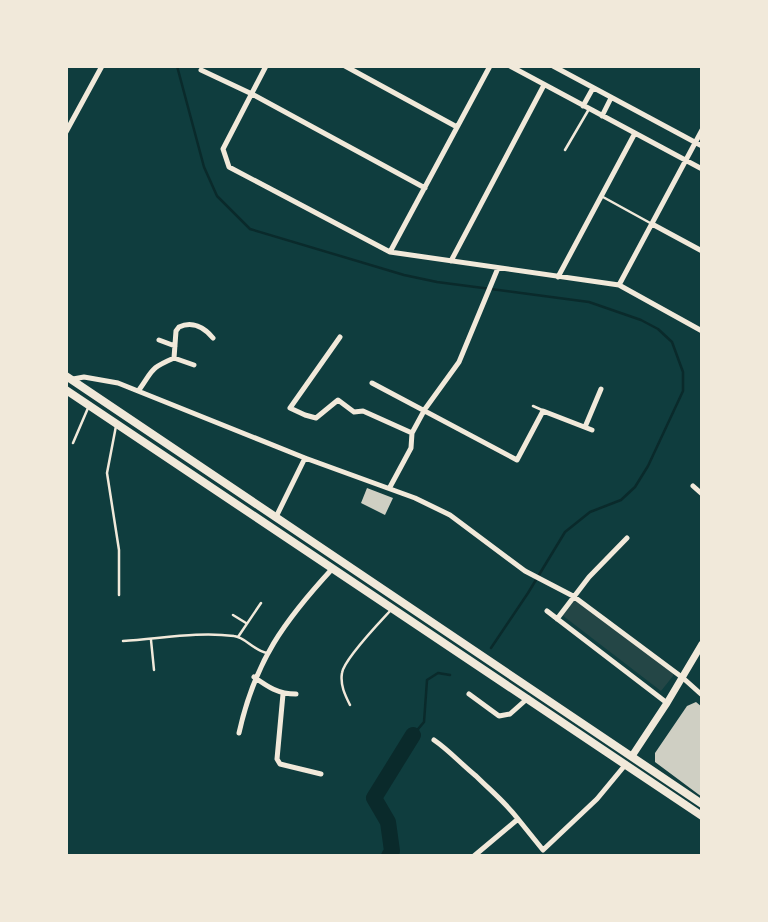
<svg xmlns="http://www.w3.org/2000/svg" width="768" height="922" font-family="Overpass,sans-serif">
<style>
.green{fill:#244646}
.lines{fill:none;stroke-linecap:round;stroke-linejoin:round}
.stream{stroke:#0a2a2b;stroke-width:2.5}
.river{stroke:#0a2a2b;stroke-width:16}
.building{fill:#cfcfc3}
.service{stroke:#f1e9da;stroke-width:2.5}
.minor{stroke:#f1e9da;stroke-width:5}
.secondary{stroke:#f1e9da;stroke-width:7}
.trunk{stroke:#f1e9da;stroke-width:8}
</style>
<rect width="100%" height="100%" fill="#0f3d3e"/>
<path class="green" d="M 575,600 L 673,673 L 673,676 L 661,691 L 562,615 Z"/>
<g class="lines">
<path class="stream" d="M 177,66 L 204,167 L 217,196 L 250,229 L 404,275 L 437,282 L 589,302 L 641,320 L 658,329 L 672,342 L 683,372 L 683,391 L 648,466 L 635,487 L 621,500 L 590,512 L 565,532 L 528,593 L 491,648
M 413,735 L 424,722 L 427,680 L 438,673 L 450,675"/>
<path class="river" d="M 389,856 L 392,851 L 388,822 L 374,798 L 413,735"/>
</g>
<path class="building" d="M 367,488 L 393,498 L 385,515 L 361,503 Z
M 696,702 L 702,707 L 702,797 L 655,762 L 655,753 L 687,706 Z"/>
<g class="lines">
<path class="service" d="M 565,150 L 589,109
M 603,197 L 652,224
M 533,406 L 542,410
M 116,426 L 107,473 L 119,550 L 119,595
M 73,443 L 88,408
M 233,615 L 246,623
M 238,637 L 261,603
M 151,640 L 154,670
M 123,641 C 159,639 198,631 234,636 C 245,637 253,650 267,653
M 350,705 C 345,695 340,685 342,673 C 344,659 380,622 391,610"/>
<path class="minor" d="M 266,66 L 223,149 L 229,167 L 390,252 L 619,285 L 702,331
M 345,66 L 457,127
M 510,66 L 702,169
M 553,66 L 702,146
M 201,70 L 252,94 L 425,188
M 583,106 L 593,88
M 602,116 L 611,98
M 66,132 L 102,66
M 652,224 L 702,251
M 390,252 L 490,66
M 451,261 L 544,85
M 558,277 L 635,133
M 619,285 L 702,130
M 340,337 L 290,408 L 305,415 L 316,418 L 338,400 L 354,412 L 363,411 L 412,433
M 159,340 L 175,346
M 174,358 L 176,331 L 179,327 C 192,321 204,327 213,338
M 73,379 L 84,377 L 118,383 L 305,458 L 415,498 L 450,515 L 525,571 L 573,596 L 683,678 L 702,695
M 372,383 L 517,460 L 543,411 L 592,430
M 139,390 C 154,369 149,369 174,358 L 194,365
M 585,427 L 601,389
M 693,486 L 702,494
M 390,487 L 411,448 L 412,433 L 425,409 L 459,362 L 498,268
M 276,517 L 305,458
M 547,611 L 667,703
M 557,619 L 589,577 L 627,538
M 254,677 C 268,687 278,694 296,694
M 283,694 L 277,759 L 280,764 L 321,774
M 469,694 L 499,716 L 510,714 L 528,698
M 239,733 C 255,661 284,621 333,568
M 434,740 C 450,751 461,764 476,776 C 491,791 505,802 518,819
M 474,856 L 518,819 L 543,850 L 597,799 L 626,764"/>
<path class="secondary" d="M 632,756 L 667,703 L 702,644"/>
<path class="trunk" d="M 66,376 L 702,804
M 66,390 L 702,816"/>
</g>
<rect width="768" height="922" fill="none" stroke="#f1e9da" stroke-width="136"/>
</svg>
